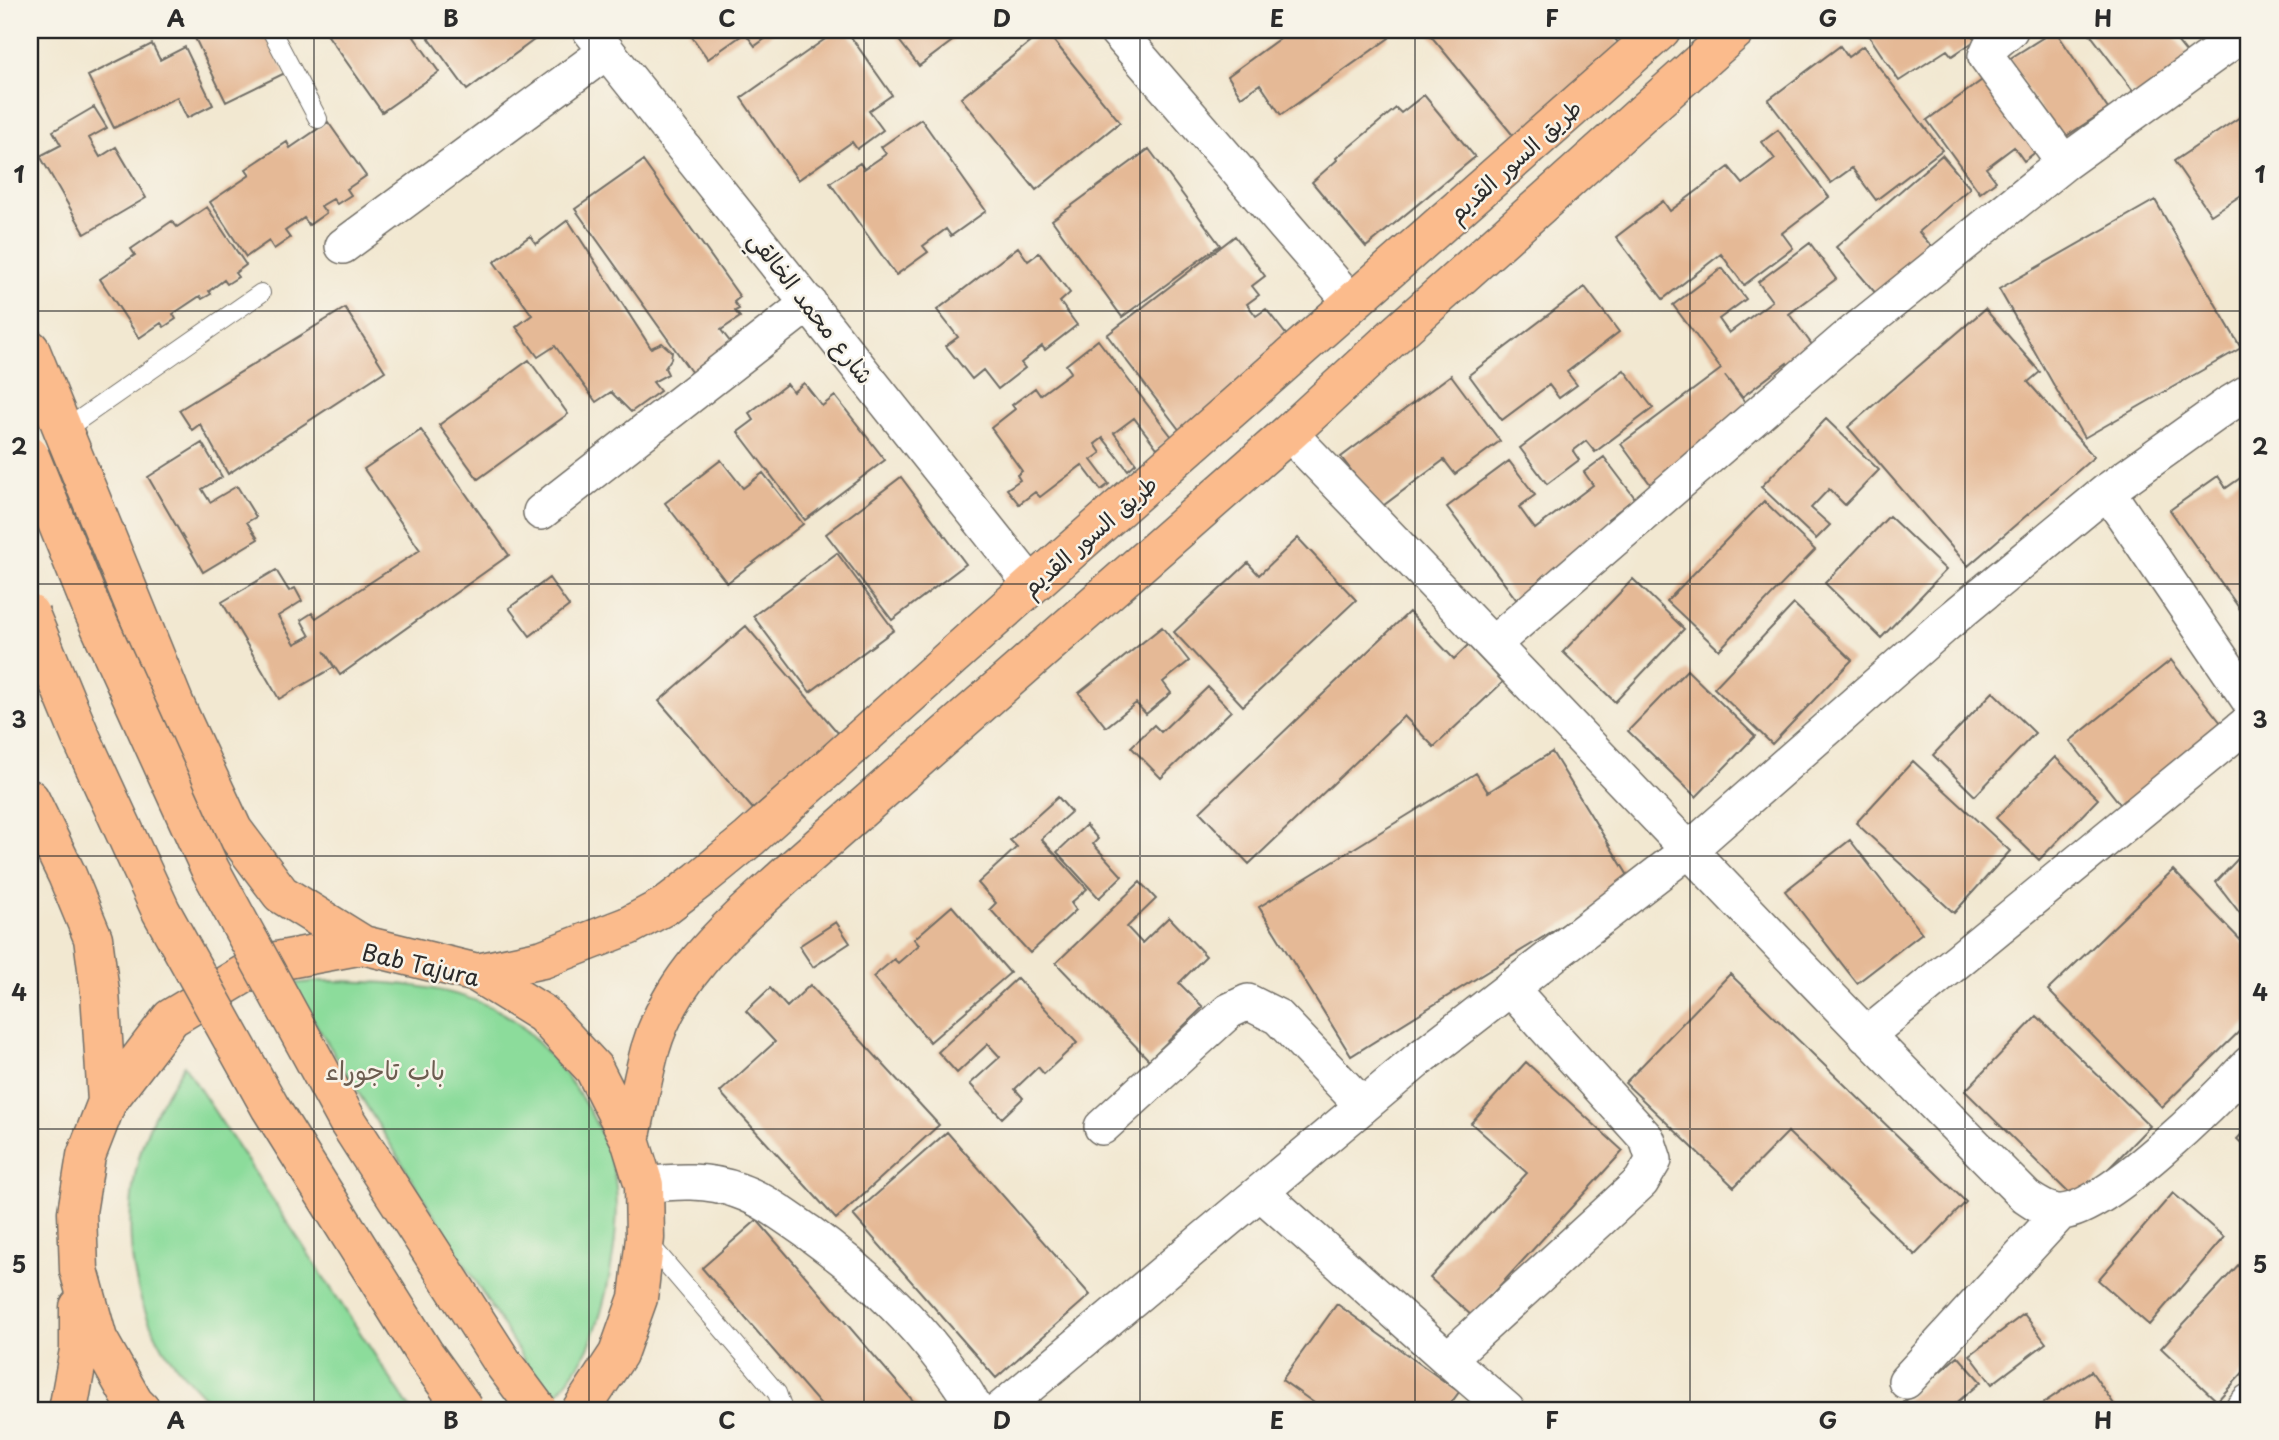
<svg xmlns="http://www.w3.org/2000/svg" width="2279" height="1440" font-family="'Playpen Sans','Playpen Sans Arabic',sans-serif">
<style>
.green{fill:#8cdc9b;stroke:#5c8463;stroke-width:2}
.building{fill:#e5b996}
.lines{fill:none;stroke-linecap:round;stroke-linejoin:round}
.lane-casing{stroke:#716d65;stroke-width:20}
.street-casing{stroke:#716d65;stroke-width:38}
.primary-casing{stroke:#716d65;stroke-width:41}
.lane{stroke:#fff;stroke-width:18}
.street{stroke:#fff;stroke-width:35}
.primary{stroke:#fbbb8c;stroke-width:38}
.primary-bridge-casing{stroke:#716d65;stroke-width:41;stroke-linecap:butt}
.primary-bridge{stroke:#fbbb8c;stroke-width:38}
.grid{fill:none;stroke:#2b2b2b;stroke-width:2;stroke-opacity:0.55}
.labels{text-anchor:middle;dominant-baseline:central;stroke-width:5;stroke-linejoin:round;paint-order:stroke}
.street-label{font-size:23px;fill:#2b2b2b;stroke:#f7f3e8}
.quarter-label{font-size:26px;fill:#6c5d50;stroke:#f7f3e8}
.neatline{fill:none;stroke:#2b2b2b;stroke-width:2.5}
.grid-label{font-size:23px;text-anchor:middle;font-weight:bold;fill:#2b2b2b}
</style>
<rect width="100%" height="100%" fill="#f7f3e8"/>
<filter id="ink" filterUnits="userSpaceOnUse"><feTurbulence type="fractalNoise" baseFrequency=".0143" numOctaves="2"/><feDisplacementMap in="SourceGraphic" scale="14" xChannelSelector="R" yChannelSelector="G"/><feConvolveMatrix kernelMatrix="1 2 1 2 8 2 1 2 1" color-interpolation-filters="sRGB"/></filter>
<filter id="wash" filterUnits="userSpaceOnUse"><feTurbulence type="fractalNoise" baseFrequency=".00686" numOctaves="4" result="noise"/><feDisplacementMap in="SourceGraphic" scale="28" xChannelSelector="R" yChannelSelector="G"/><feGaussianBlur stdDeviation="1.57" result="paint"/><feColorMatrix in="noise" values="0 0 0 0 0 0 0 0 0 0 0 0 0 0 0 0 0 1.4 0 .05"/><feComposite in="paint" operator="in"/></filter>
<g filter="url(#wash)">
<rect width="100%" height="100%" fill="#f2e8d1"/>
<path class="green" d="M 319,981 C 379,981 447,983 501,1012 C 523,1024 540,1044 555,1062 C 582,1094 603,1128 613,1169 C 624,1213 609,1298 591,1341 C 582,1364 566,1383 550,1402 L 291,984 Z
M 184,1065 L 411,1410 L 218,1410 C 200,1393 183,1375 168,1355 C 121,1290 120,1186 154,1116 C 163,1098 174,1082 184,1065 Z"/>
<g id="blocks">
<path class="building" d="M 201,30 L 263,30 L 285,73 L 226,102 L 193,34 Z
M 324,30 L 414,30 L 417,35 L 414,37 L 439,72 L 382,112 Z
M 423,30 L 539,30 L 542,34 L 467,90 Z
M 687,30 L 777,30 L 755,46 L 745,33 L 708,59 Z
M 838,30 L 846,30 L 892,95 L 869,111 L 883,130 L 857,149 L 852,142 L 798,180 L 741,98 Z
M 891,30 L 967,30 L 919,66 Z
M 1045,30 L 1120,122 L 1036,190 L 961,98 Z
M 1291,30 L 1383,30 L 1389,38 L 1281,115 L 1260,84 L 1241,97 L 1228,76 Z
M 1426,30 L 1607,30 L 1624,49 L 1516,139 Z
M 1865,30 L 1978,30 L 1972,34 L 1976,40 L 1952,56 L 1947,50 L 1899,81 Z
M 2055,30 L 2108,109 L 2060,140 L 2009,59 Z
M 2087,30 L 2174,30 L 2170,32 L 2193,61 L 2141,101 Z
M 152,44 L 160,60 L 185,47 L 213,105 L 187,118 L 177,97 L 114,128 L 88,76 Z
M 1840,46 L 1848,57 L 1863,46 L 1942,150 L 1876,200 L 1852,168 L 1831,183 L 1768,100 Z
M 1985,78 L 2037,151 L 2024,161 L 2014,147 L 1986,168 L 1996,181 L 1980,193 L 1927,120 Z
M 1424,95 L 1475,157 L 1366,247 L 1312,182 L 1337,160 L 1336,158 L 1396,108 L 1401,113 Z
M 94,107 L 107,128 L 89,138 L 100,157 L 116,147 L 146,198 L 85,234 L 40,156 L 61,145 L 53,131 Z
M 2249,111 L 2249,190 L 2211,215 L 2174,161 Z
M 921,119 L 986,211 L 951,236 L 946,229 L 923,246 L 928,252 L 896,275 L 830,183 L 860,163 L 864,169 L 886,154 L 881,147 Z
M 328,122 L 366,176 L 347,189 L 351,195 L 337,204 L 333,199 L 321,206 L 326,213 L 309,225 L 304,218 L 285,231 L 290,238 L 274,249 L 269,241 L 246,257 L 210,202 L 250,175 L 246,169 L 287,142 L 290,148 Z
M 1778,130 L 1829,197 L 1782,233 L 1793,248 L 1744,285 L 1721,254 L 1663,299 L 1616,237 L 1663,201 L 1670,211 L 1729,167 L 1743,184 L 1775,159 L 1762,142 Z
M 1149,149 L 1220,245 L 1122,317 L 1052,220 Z
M 1942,155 L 1970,188 L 1919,232 L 1933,248 L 1878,296 L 1836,247 Z
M 643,161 L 740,297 L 734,302 L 739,309 L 735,311 L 740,317 L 721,330 L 734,347 L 699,383 L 575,209 Z
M 2155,200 L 2241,348 L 2084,438 L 1999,289 Z
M 207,207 L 246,265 L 235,273 L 238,277 L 227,284 L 224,280 L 209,291 L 211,294 L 202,299 L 200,296 L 173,314 L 176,319 L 164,327 L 161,323 L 139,338 L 100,279 L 135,255 L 131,249 L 172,221 L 177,227 Z
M 568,220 L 651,348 L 662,343 L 672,352 L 671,359 L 665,368 L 668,374 L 653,382 L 660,391 L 631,412 L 611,392 L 596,402 L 555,346 L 538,357 L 516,327 L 532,315 L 494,262 L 530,236 L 536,244 Z
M 1235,236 L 1265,276 L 1252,286 L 1259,295 L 1247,304 L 1256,316 L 1266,309 L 1291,341 L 1184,436 L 1107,335 Z
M 1810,243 L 1836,279 L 1789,314 L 1819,354 L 1794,373 L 1787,363 L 1742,397 L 1725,376 L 1751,410 L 1651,485 L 1621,444 L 1721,369 L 1673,305 L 1722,268 L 1746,299 L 1719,319 L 1729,333 L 1772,301 L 1758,282 Z
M 1018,247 L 1028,261 L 1039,253 L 1070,293 L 1060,302 L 1077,325 L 1045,350 L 1042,346 L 1021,363 L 1025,368 L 998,389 L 983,370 L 972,379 L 946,346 L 958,337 L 937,310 Z
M 1585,287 L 1619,332 L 1567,372 L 1577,385 L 1559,398 L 1549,385 L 1502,420 L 1469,375 Z
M 345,308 L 385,371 L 228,474 L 200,424 L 192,430 L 179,410 Z
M 1985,309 L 2040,372 L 2028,382 L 2094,457 L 1968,566 L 1848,427 Z
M 1098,340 L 1172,437 L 1157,448 L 1134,418 L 1114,433 L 1136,463 L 1128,470 L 1103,438 L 1095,444 L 1101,453 L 1091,460 L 1109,484 L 1101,490 L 1082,465 L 1040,497 L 1035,492 L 1019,504 L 1007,489 L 1020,480 L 1017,475 L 1022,471 L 991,428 L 1015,409 L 1012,405 L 1035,388 L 1040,395 L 1071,372 L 1066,365 Z
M 529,360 L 568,414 L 478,479 L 439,425 Z
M 1624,370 L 1653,408 L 1595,452 L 1586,441 L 1573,451 L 1579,460 L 1547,484 L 1520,448 Z
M 1451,375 L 1500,441 L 1455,474 L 1444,460 L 1380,508 L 1341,457 Z
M 804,383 L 822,406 L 835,396 L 885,460 L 805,520 L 738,432 L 754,420 L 749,413 L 787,384 L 793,392 Z
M 1826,419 L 1879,470 L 1845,505 L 1829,489 L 1811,508 L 1830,525 L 1816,539 L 1761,487 Z
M 421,430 L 509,555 L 340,675 L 324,651 L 334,667 L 279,699 L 222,602 L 276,570 L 289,591 L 295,588 L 302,601 L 278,616 L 295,644 L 310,636 L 301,620 L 312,613 L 316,618 L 420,550 L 364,469 Z
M 202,443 L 222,477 L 202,489 L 210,502 L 237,486 L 256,517 L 247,522 L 258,539 L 203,572 L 148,477 Z
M 1604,457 L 1635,498 L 1608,519 L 1617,530 L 1519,603 L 1447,507 L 1509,461 L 1535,495 L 1519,507 L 1535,529 L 1593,485 L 1584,472 Z
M 721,460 L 743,488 L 763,473 L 803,524 L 727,583 L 665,503 Z
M 2249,472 L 2249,622 L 2170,510 L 2218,476 L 2226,488 Z
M 901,477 L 966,564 L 892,620 L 826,534 Z
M 1764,501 L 1815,550 L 1719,650 L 1667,601 Z
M 1889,516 L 1946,570 L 1881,638 L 1825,583 Z
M 1298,538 L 1356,600 L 1243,706 L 1174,632 L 1248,563 L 1259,575 Z
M 837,553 L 894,630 L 810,692 L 753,616 Z
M 549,578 L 569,606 L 530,636 L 509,608 Z
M 1633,579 L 1684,629 L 1615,702 L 1563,652 Z
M 1794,604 L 1852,660 L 1772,744 L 1714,688 Z
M 1409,612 L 1454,659 L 1468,645 L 1503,682 L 1434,747 L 1404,716 L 1249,864 L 1200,812 Z
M 746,626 L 839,734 L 753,809 L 659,701 Z
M 1162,627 L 1189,661 L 1163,682 L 1171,693 L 1146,714 L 1136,703 L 1106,727 L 1079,693 Z
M 2171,660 L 2225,728 L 2124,809 L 2070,741 Z
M 1687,670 L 1755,736 L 1696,797 L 1628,731 Z
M 1208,687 L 1231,711 L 1161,778 L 1131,747 L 1154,725 L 1161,732 Z
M 1993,692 L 2035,733 L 1975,796 L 1933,755 Z
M 1552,752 L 1632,882 L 1351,1056 L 1259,907 L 1476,773 L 1488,792 Z
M 2055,757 L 2098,799 L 2039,860 L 1996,818 Z
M 1913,761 L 2010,851 L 1954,913 L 1856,823 Z
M 1058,797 L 1071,812 L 1041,839 L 1087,889 L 1071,903 L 1076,910 L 1030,953 L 990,909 L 996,903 L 978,883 L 1017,847 L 1010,840 Z
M 1086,825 L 1098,839 L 1093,844 L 1122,876 L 1099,898 L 1057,852 Z
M 1850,840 L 1922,933 L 1857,983 L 1785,891 Z
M 2249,847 L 2249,925 L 2216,882 Z
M 2173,870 L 2249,949 L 2249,1022 L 2162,1107 L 2048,990 Z
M 1140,882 L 1156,899 L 1127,927 L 1142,943 L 1169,917 L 1206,956 L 1179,983 L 1203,1007 L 1149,1060 L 1056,963 Z
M 952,906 L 1010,973 L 930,1042 L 873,977 L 894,959 L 898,963 L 919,945 L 914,939 Z
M 836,922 L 850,943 L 813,967 L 799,946 Z
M 1730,974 L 1966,1202 L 1915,1255 L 1788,1132 L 1734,1187 L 1625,1083 Z
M 1017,978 L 1077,1043 L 1044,1074 L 1038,1067 L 1015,1089 L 1023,1098 L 1002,1118 L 970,1084 L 1000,1057 L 988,1044 L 957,1073 L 938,1052 Z
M 810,985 L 939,1125 L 836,1219 L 720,1092 L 775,1042 L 746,1011 L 770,988 L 787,1007 Z
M 2037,1016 L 2150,1126 L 2077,1201 L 1965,1091 Z
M 1526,1062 L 1623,1151 L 1472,1316 L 1430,1278 L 1527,1173 L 1471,1123 Z
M 2249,1126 L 2249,1150 L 2237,1139 Z
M 947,1132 L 1090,1295 L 996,1378 L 853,1215 Z
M 2173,1193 L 2224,1237 L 2149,1325 L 2098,1280 Z
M 757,1220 L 921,1410 L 825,1410 L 702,1268 Z
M 2242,1261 L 2249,1268 L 2249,1366 L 2217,1401 L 2161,1348 Z
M 1337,1304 L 1459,1392 L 1446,1410 L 1324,1410 L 1282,1380 Z
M 2024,1314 L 2046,1343 L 1992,1384 L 1970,1355 Z
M 1958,1356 L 1981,1382 L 1948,1410 L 1895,1410 Z
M 2091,1371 L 2118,1410 L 2033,1410 Z"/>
</g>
</g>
<g filter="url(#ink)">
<use href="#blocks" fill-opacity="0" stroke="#716d65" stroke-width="2"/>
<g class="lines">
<defs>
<path id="lane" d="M 271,30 L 318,119
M 63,431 L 261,293
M 647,1241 L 777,1393 L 783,1410"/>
<path id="street" d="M 590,30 L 1032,585
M 1116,30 L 1352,303
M 2010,30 L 1990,47 L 1986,56 L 2064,163
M 343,246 L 607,51
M 1289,433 C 1536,687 1777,947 2026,1197 C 2036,1204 2048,1212 2061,1212 C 2105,1211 2218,1098 2249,1064
M 2107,491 L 2249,700
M 541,512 L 809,303
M 1493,644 L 1843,341 L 2064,163 L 2248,30
M 1866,1036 L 2249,722
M 1102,1127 L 1229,1011 L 1248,1002 L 1278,1017 L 1363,1106
M 644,1185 C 676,1181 708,1179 739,1191 C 765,1200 786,1217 808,1232 C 859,1269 905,1310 943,1361 C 955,1377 967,1392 975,1410
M 1260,1192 L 1448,1359 L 1641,1182 L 1654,1160 L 1647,1139 L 1510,988
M 1448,1359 L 1507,1410
M 1906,1381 L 2061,1212
M 1000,1410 L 1419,1059 L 1690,849 L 1946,624 L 2107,491 L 2226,406 L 2249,392
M 2242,1410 L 2249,1402"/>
<path id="primary" d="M 30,349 L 175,705 L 233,830 L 281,894 L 363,945
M 30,799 L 67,875 L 93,938 L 100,992 L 107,1102
M 477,973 L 543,959 L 628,926 L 665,906 L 699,880 L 749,839 L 1032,585 L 1661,30
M 630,1140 C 637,1110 642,1080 650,1050 C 671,976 729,927 784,877 L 1289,433 L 1393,337 L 1736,30
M 68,1410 L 79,1350 L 79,1307
M 141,1410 L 134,1403 L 98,1339 L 79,1270 L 77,1212 L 86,1156 L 107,1102 L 171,1018 L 261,964 L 363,945 L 477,973 L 543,1014 L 594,1069 L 630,1140 L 644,1185 L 645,1238 L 638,1298 L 618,1354 L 581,1410"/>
</defs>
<use href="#lane" class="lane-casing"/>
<use href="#street" class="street-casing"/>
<use href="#primary" class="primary-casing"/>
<use href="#lane" class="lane"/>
<use href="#street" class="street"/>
<use href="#primary" class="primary"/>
<defs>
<path id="primary-bridge" d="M 30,456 L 92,609 L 210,869 L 348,1122 L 503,1363 L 538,1410
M 30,614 L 80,735 L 161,911 L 270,1107 L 424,1353 L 465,1410"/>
</defs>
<use href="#primary-bridge" class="primary-bridge-casing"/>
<use href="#primary-bridge" class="primary-bridge"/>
</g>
</g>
<path class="grid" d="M 314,30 L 314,1410M 589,30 L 589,1410M 864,30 L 864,1410M 1140,30 L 1140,1410M 1415,30 L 1415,1410M 1690,30 L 1690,1410M 1965,30 L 1965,1410M 30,311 L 2249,311M 30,584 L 2249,584M 30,856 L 2249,856M 30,1129 L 2249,1129"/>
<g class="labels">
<g class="street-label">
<text transform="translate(1514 160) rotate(-42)">طريق السور القديم</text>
<text transform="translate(812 307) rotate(52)">شارع محمد الخالقي</text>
<text transform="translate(1089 535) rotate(-41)">طريق السور القديم</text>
<text transform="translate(421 964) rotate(13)">Bab Tajura</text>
</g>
<g class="quarter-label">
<text x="385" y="1069">باب تاجوراء</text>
</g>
</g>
<rect width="2279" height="1440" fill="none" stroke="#f7f3e8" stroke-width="77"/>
<rect x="38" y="38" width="2202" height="1364" class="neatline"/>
<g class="grid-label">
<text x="176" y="27">A</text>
<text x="451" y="27">B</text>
<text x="727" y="27">C</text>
<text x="1002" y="27">D</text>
<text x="1277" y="27">E</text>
<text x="1552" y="27">F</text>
<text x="1828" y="27">G</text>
<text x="2103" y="27">H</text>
<text x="19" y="183">1</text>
<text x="2260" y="183">1</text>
<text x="19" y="455">2</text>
<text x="2260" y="455">2</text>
<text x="19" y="728">3</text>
<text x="2260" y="728">3</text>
<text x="19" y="1001">4</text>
<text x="2260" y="1001">4</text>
<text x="19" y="1273">5</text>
<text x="2260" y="1273">5</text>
<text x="176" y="1429">A</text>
<text x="451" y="1429">B</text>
<text x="727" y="1429">C</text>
<text x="1002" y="1429">D</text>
<text x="1277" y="1429">E</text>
<text x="1552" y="1429">F</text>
<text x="1828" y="1429">G</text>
<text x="2103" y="1429">H</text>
</g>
</svg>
